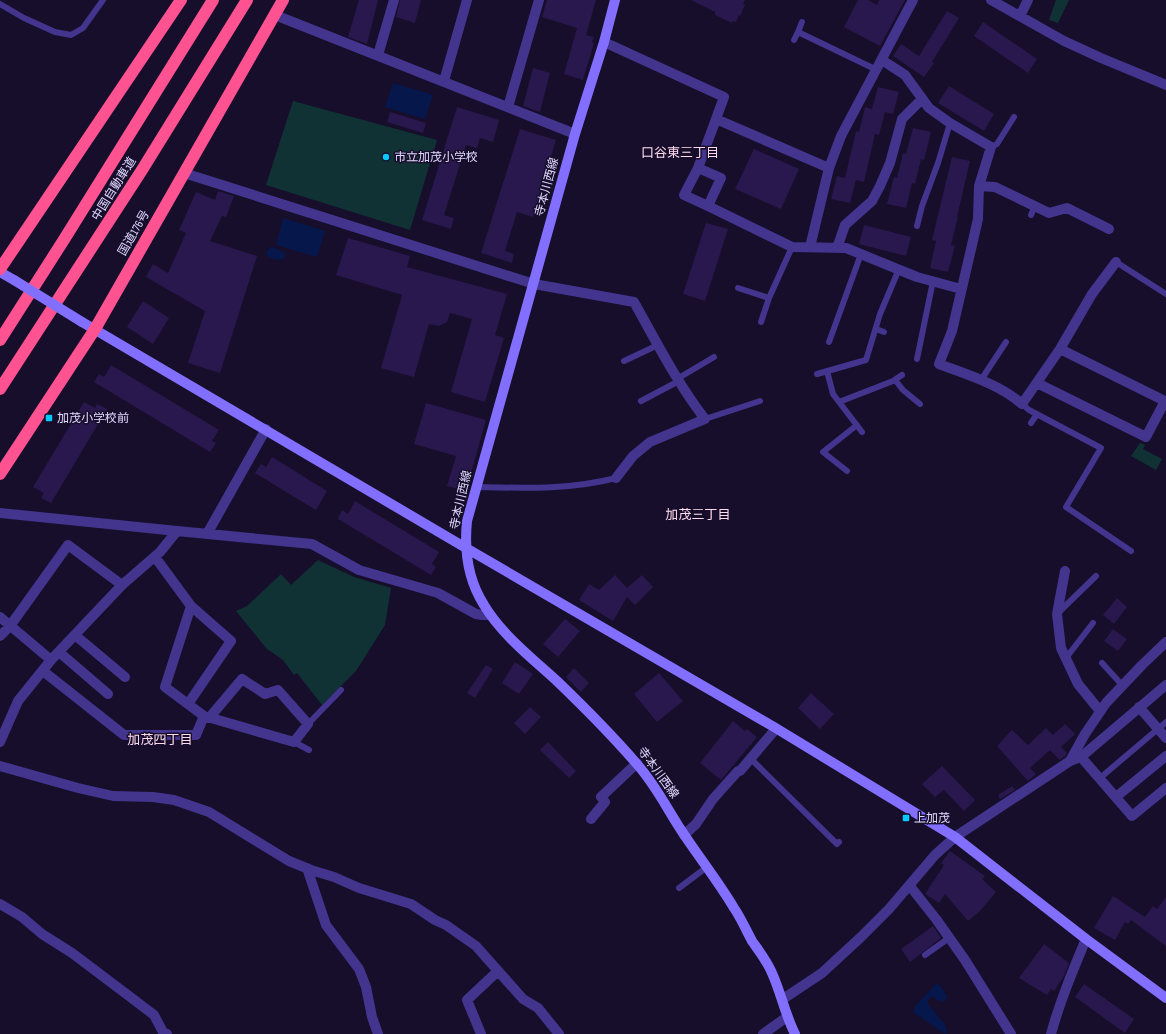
<svg xmlns="http://www.w3.org/2000/svg" width="1166" height="1034" font-family="'Sofia Sans Condensed','Noto Sans JP',sans-serif">
<style>
.green{fill:#113235}
.water{fill:#06174c}
.building{fill:#29184d}
.lines{fill:none;stroke-linecap:round;stroke-linejoin:round}
.lane{stroke:#43358e;stroke-width:6}
.street{stroke:#43358e;stroke-width:10}
.secondary{stroke:#836fff;stroke-width:10}
.highway{stroke:#ff5391;stroke-width:12}
.secondary-bridge{stroke:#836fff;stroke-width:10}
.poi-dot{fill:#04c9ff;stroke:#160e2b;stroke-width:1.5}
.labels{text-anchor:middle;dominant-baseline:central;stroke-width:3;stroke-linejoin:round;paint-order:stroke}
.poi-label{font-size:12px;fill:#e1d8ff;stroke:#160e2b;text-anchor:start}
.street-label{font-size:12px;fill:#e1d8ff;stroke:#160e2b}
.neighbourhood-label{font-size:13px;fill:#ffdaed;stroke:#160e2b}
</style>
<rect width="100%" height="100%" fill="#160e2b"/>
<path class="green" d="M 1056,0 L 1069,0 L 1058,23 L 1049,20 Z
M 293,101 L 437,140 L 410,230 L 266,185 Z
M 1140,443 L 1145,445 L 1143,449 L 1162,459 L 1156,470 L 1131,456 Z
M 318,560 L 354,577 L 391,588 L 385,625 L 356,671 L 322,705 L 297,673 L 294,675 L 283,660 L 267,649 L 236,611 L 247,606 L 281,574 L 291,585 Z"/>
<path class="water" d="M 393,83 L 433,95 L 425,119 L 385,107 Z
M 283,218 L 325,231 L 317,257 L 276,245 Z
M 272,247 L 284,252 L 285,256 L 283,259 C 277,261 271,259 266,254 L 269,248 Z
M 936,984 L 940,985 L 947,997 L 945,1001 L 939,1001 L 932,996 L 928,1000 L 928,1004 L 946,1026 L 947,1032 L 945,1034 L 913,1012 L 915,1006 Z"/>
<path class="building" d="M 359,0 L 378,0 L 367,44 L 348,37 Z
M 400,0 L 421,0 L 415,23 L 396,17 Z
M 547,0 L 596,0 L 586,35 L 594,37 L 592,42 L 594,43 L 583,80 L 564,74 L 577,28 L 542,17 Z
M 691,0 L 745,0 L 743,4 L 745,5 L 740,16 L 739,15 L 736,22 L 733,21 L 732,23 L 715,15 L 715,12 Z
M 858,0 L 868,0 L 877,5 L 879,0 L 905,0 L 880,46 L 844,27 Z
M 947,11 L 959,18 L 932,62 L 934,63 L 924,77 L 893,56 L 901,44 L 919,56 Z
M 983,22 L 1037,59 L 1028,73 L 974,36 Z
M 533,68 L 550,73 L 540,112 L 523,106 Z
M 949,86 L 994,114 L 984,131 L 938,103 Z
M 878,87 L 899,92 L 893,114 L 885,112 L 879,135 L 875,134 L 864,182 L 856,180 L 850,203 L 831,199 L 837,176 L 845,178 L 856,131 L 859,132 L 865,107 L 872,109 Z
M 457,107 L 499,120 L 493,142 L 480,138 L 477,148 L 466,145 L 444,215 L 454,218 L 451,229 L 422,220 Z
M 390,112 L 426,123 L 423,133 L 387,122 Z
M 913,128 L 931,132 L 924,160 L 921,159 L 915,184 L 912,183 L 906,208 L 887,204 L 894,177 L 897,178 L 903,153 L 906,154 Z
M 520,129 L 556,140 L 533,217 L 517,212 L 505,251 L 514,254 L 512,263 L 481,253 Z
M 754,149 L 799,169 L 781,209 L 735,189 Z
M 952,157 L 970,161 L 957,217 L 958,217 L 951,245 L 955,246 L 948,272 L 930,268 L 936,241 L 932,240 Z
M 218,191 L 234,196 L 226,217 L 222,216 L 210,241 L 257,256 L 220,373 L 188,363 L 205,311 L 146,277 L 153,264 L 168,273 L 186,233 L 179,230 L 196,192 L 215,200 Z
M 706,223 L 728,229 L 705,301 L 683,294 Z
M 864,225 L 911,237 L 906,256 L 859,244 Z
M 348,238 L 410,256 L 407,267 L 507,294 L 495,335 L 504,338 L 485,402 L 451,392 L 472,319 L 450,313 L 447,322 L 439,326 L 429,324 L 414,377 L 381,368 L 402,295 L 336,275 Z
M 143,301 L 169,318 L 153,344 L 127,327 Z
M 111,365 L 219,430 L 212,441 L 216,443 L 210,452 L 94,382 L 99,374 L 104,377 Z
M 84,402 L 95,408 L 97,404 L 107,409 L 51,503 L 41,498 L 44,493 L 33,487 Z
M 426,403 L 486,420 L 466,491 L 447,486 L 456,456 L 414,444 Z
M 272,457 L 327,491 L 316,510 L 255,473 L 261,464 L 266,467 Z
M 355,501 L 439,552 L 432,564 L 436,567 L 431,575 L 338,519 L 342,510 L 348,514 Z
M 615,575 L 627,588 L 642,575 L 653,587 L 635,605 L 627,597 L 613,621 L 579,600 L 589,584 L 599,590 Z
M 1117,598 L 1127,607 L 1114,624 L 1103,615 Z
M 565,619 L 580,631 L 558,657 L 543,644 Z
M 1113,629 L 1127,639 L 1118,651 L 1104,641 Z
M 515,662 L 533,674 L 519,694 L 502,683 Z
M 486,665 L 493,669 L 475,698 L 467,693 Z
M 574,668 L 589,683 L 581,692 L 566,677 Z
M 659,673 L 683,701 L 657,722 L 634,694 Z
M 811,693 L 834,714 L 820,729 L 798,708 Z
M 530,707 L 541,717 L 525,734 L 514,723 Z
M 733,721 L 745,731 L 747,729 L 757,737 L 721,780 L 700,763 Z
M 1065,724 L 1075,734 L 1061,747 L 1067,753 L 1065,756 L 1060,760 L 1050,750 L 1030,768 L 1036,774 L 1028,781 L 997,746 L 1012,730 L 1028,745 L 1046,728 L 1053,735 Z
M 548,742 L 576,771 L 569,778 L 540,750 Z
M 942,766 L 975,800 L 964,811 L 944,790 L 935,797 L 922,784 Z
M 1012,786 L 1015,790 L 1000,799 L 998,795 Z
M 950,851 L 985,876 L 982,879 L 996,892 L 980,911 L 968,921 L 945,894 L 939,903 L 925,894 L 944,865 L 941,863 Z
M 1113,896 L 1145,917 L 1153,906 L 1157,909 L 1166,897 L 1166,946 L 1131,920 L 1128,924 L 1125,922 L 1115,940 L 1094,928 Z
M 933,926 L 941,938 L 910,962 L 901,949 Z
M 1044,944 L 1069,963 L 1064,976 L 1054,991 L 1051,989 L 1047,995 L 1019,978 Z
M 1084,984 L 1134,1019 L 1125,1033 L 1075,997 Z"/>
<g class="lines">
<path class="lane" d="M 0,4 L 24,18 L 55,32 L 71,35 L 83,28 L 103,0
M 802,22 L 798,32 L 877,70
M 794,40 L 798,32
M 991,147 L 997,144 L 1014,117
M 1031,215 L 1035,206
M 917,226 L 922,206 L 938,163 L 950,123
M 1116,262 L 1166,294
M 738,288 L 769,298
M 761,322 L 769,298 L 792,247
M 876,329 L 884,332
M 829,342 L 861,254
M 917,359 L 933,281
M 624,361 L 658,345
M 827,371 L 833,394 L 862,432
M 817,374 L 866,360 L 880,314 L 899,269
M 677,379 L 714,357
M 895,380 L 903,390 L 920,404
M 981,380 L 1006,342
M 641,401 L 679,381
M 839,402 L 893,381 L 902,375
M 1022,404 L 1029,410 L 1101,448 L 1066,507 L 1131,551
M 705,419 L 760,401
M 1031,423 L 1037,414
M 847,471 L 823,452 L 857,425
M 476,487 C 523,488 570,490 616,478
M 1058,613 L 1096,576
M 1066,658 L 1093,623
M 1102,663 L 1123,686
M 308,724 L 341,690
M 294,742 L 309,750
M 750,758 L 837,844 L 839,842
M 1100,778 L 1166,722
M 679,888 L 707,867
M 925,955 L 949,938"/>
<path class="street" d="M 991,0 L 1064,41 L 1101,58 L 1166,85
M 275,15 L 575,134
M 1020,16 L 1028,0
M 604,42 L 724,97 L 716,119 L 829,168
M 378,55 L 394,0
M 882,60 L 905,75 L 929,108 L 950,123 L 991,147 L 979,186 L 978,219 L 952,331 L 939,364 C 968,375 999,384 1022,404 L 1060,349 L 1092,294 L 1116,262
M 444,81 L 467,0
M 508,107 L 539,0
M 698,168 L 721,178 L 708,206 L 792,247 L 846,248 L 917,277 L 961,289
M 184,173 L 534,284 L 634,302 C 656,341 677,383 705,419 L 650,442 L 633,456 L 616,478
M 979,186 L 995,187 L 1049,213 L 1067,208 L 1109,229
M 708,206 L 684,195 L 698,168 L 716,119
M 810,247 L 829,168 L 841,136 L 913,0
M 837,248 L 845,225 L 872,201 L 880,186 L 890,163 L 902,119 L 922,99
M 1037,383 L 1146,437 L 1165,401 L 1060,349
M 0,513 L 177,531 L 312,544 L 359,570 L 438,593 L 476,614 L 482,615 L 490,615
M 207,534 L 266,429
M 155,557 L 191,606 L 231,641 L 188,704
M 1065,571 L 1057,614 L 1061,648 L 1078,684 L 1100,711
M 191,606 L 165,687 L 204,716 L 294,742 L 308,724 L 278,690 L 265,694 L 242,679 L 210,717
M 0,617 L 51,660
M 75,635 L 125,677
M 0,636 L 10,626 L 68,545 L 122,585
M 59,652 L 108,694
M 43,671 L 124,735 L 196,735 L 204,716
M 1139,707 L 1166,738
M 0,742 L 18,701 L 51,660 L 122,585 L 160,552 L 177,531
M 1081,757 L 1132,816 L 1166,788
M 1070,761 L 1081,757 L 1166,685
M 0,766 L 78,788 L 113,796 L 153,797 L 174,800 L 209,812 L 289,861 L 311,870 L 334,877 L 359,888 L 411,904 L 435,920 L 446,925 L 476,946 L 523,999 L 538,1008 L 559,1034
M 1116,797 L 1166,756
M 591,819 L 605,802 L 601,797 L 637,763
M 684,835 L 696,824 L 713,799 L 738,771 L 740,771 L 774,731 L 774,727
M 307,868 L 326,925 L 359,969 L 366,987 L 372,1017 L 378,1034
M 910,886 L 936,919 L 965,960 L 1011,1034
M 0,904 L 22,917 L 42,934 L 72,953 L 133,999 L 154,1015 L 163,1032 L 167,1034
M 783,999 L 822,973 L 861,937 L 889,909 L 935,855 L 955,837 L 1070,761 L 1085,734 L 1106,703 L 1142,665 L 1166,642
M 481,1034 L 467,1000 L 498,971
M 763,1034 L 787,1017
M 1051,1034 C 1060,1001 1073,970 1086,939"/>
<path class="secondary" d="M 615,0 L 604,42 L 575,134 L 467,521 C 464,551 468,580 484,605 C 502,635 532,658 558,682 C 585,708 611,734 636,763 C 655,784 666,807 681,830 C 698,856 718,881 734,908 C 741,918 746,930 752,941 C 759,951 767,961 772,973 C 781,993 785,1014 795,1034
M 0,272 L 14,280
M 82,322 L 466,548 L 774,727 L 955,837 L 1086,939 L 1166,998"/>
<path class="highway" d="M 0,269 L 181,0
M 0,340 L 65,238 L 213,0
M 0,389 L 142,170 L 247,0
M 0,474 L 95,329 L 283,0"/>
<path class="secondary-bridge" d="M 14,280 L 82,322"/>
</g>
<g class="poi-dot">
<circle cx="386" cy="157" r="4"/>
<rect x="45" y="414" width="8" height="8" rx="2"/>
<rect x="902" y="814" width="8" height="8" rx="2"/>
</g>
<g class="labels">
<g class="poi-label">
<text x="394" y="157">市立加茂小学校</text>
<text x="57" y="418">加茂小学校前</text>
<text x="914" y="818">上加茂</text>
</g>
<g class="street-label">
<text transform="translate(547 187) rotate(-75)">寺本川西線</text>
<text transform="translate(114 189) rotate(-58)">中国自動車道</text>
<text transform="translate(134 233) rotate(-60)">国道176号</text>
<text transform="translate(461 500) rotate(-77)">寺本川西線</text>
<text transform="translate(658 773) rotate(54)">寺本川西線</text>
</g>
<g class="neighbourhood-label">
<text x="680" y="153">口谷東三丁目</text>
<text x="698" y="515">加茂三丁目</text>
<text x="160" y="740">加茂四丁目</text>
</g>
</g>
</svg>
